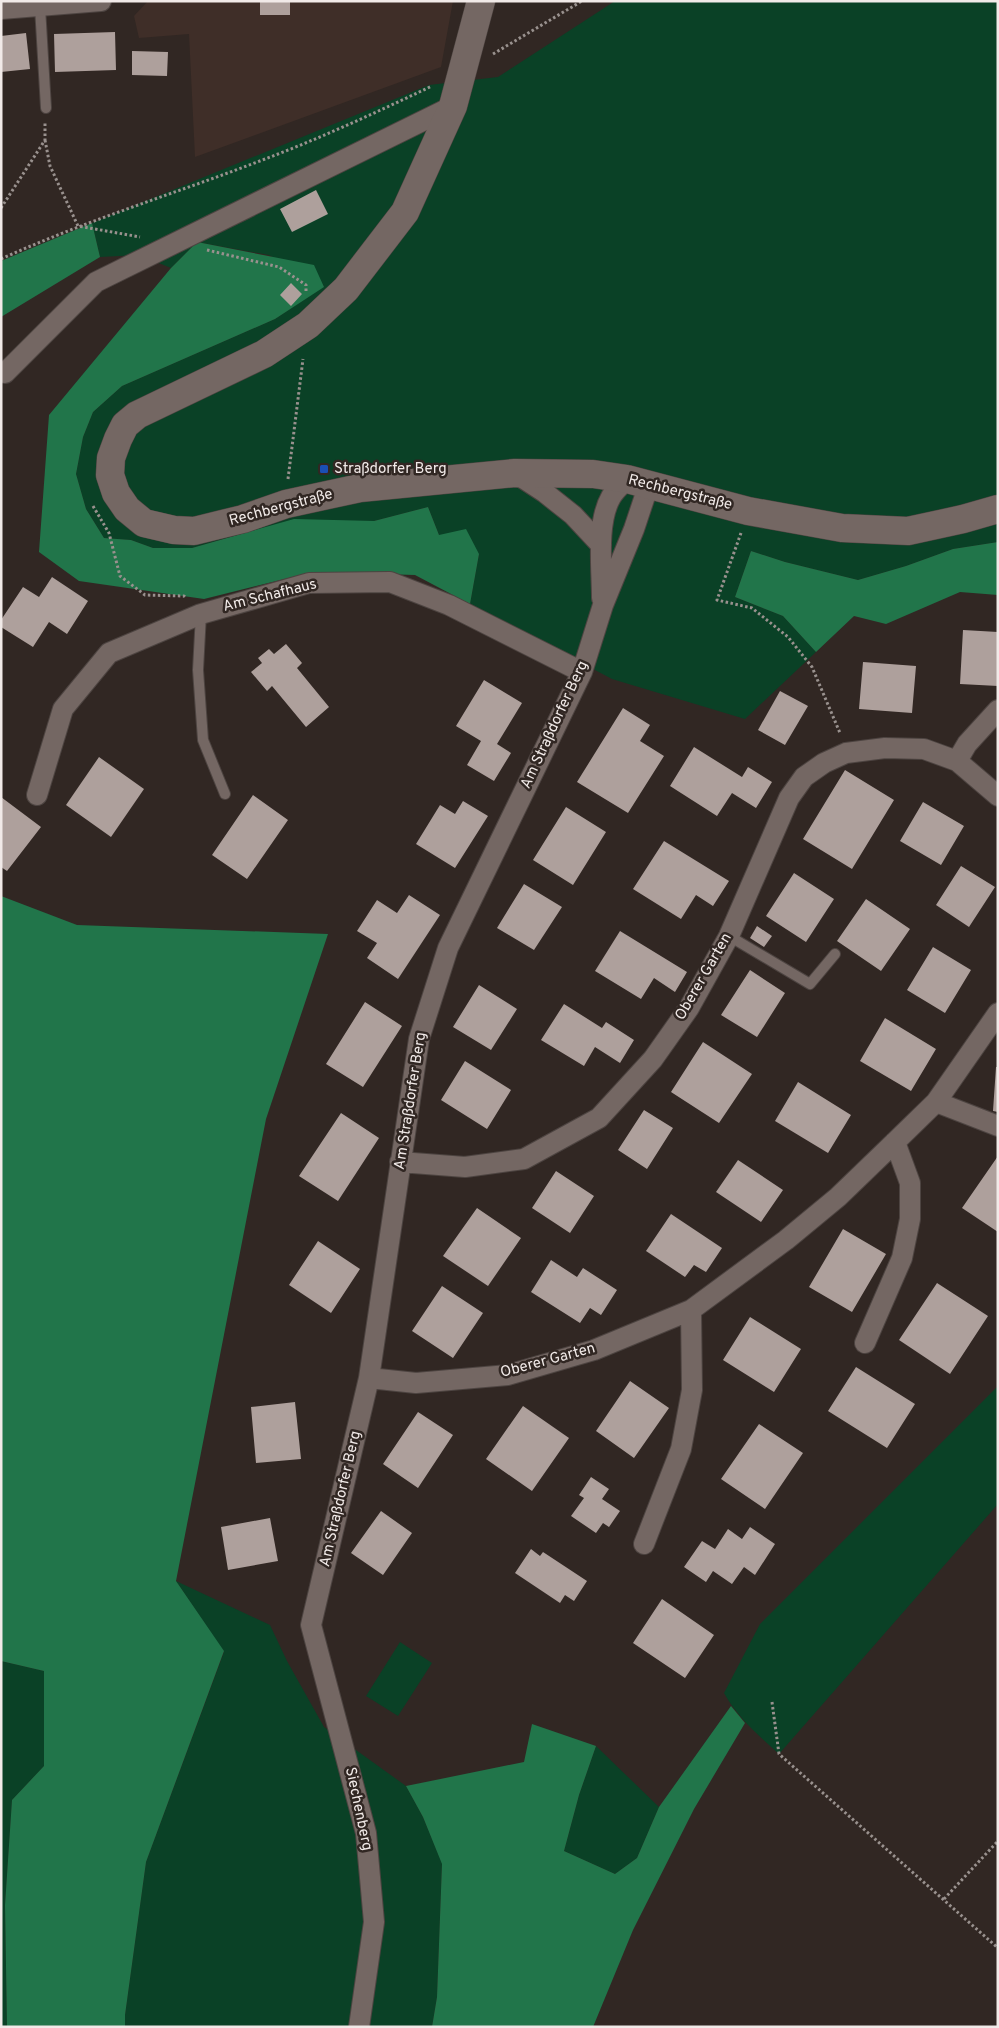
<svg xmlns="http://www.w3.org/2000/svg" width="999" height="2028" font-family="Overpass,sans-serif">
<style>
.built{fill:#3f2e28}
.green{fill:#0a4126}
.forest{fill:#21754a}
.building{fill:#aea09c}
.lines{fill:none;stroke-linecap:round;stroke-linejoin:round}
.lane-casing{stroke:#4d4441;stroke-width:12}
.street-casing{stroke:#4d4441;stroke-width:22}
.secondary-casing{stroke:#4d4441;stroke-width:29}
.path{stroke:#99918e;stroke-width:3;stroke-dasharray:2.5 2.5;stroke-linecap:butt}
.lane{stroke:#746763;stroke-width:10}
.street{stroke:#746763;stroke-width:20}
.secondary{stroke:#746763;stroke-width:28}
.transit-dot{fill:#1a4fb4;stroke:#312723;stroke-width:2}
.labels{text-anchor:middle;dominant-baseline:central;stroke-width:5;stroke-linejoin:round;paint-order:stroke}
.poi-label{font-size:15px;fill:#f1eae8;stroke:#312723;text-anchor:start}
.street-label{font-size:15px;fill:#f1eae8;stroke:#312723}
</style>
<rect width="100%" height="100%" fill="#312723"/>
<path class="built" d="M 148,1 L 453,1 L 441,67 L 195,157 L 189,34 L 139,38 L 134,16 Z"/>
<path class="green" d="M 615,1 L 998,1 L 998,542 L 953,549 L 906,566 L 858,580 L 785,562 L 751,551 L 735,597 L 783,616 L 816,652 L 745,719 L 612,679 L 470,604 L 479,554 L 439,535 L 428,507 L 374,521 L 352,521 L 244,533 L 192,548 L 153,548 L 131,540 L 104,538 L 86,509 L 76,474 L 83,437 L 93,412 L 122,386 L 275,319 L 324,286 L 269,255 L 197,242 L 171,268 L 139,255 L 100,257 L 92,223 L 429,85 L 498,77 Z
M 998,1386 L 998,1504 L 779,1754 C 758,1735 738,1718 724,1693 L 760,1624 Z
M 176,1581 L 270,1625 L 287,1661 L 324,1727 L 406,1786 L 423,1817 L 442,1863 L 437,1997 L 432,2027 L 125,2027 L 125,2015 L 146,1862 L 224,1652 Z
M 400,1642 L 432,1663 L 398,1716 L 366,1696 Z
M 1,1661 L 44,1671 L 44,1766 L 12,1800 L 5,1905 L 7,2027 L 1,2027 Z
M 596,1746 L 659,1807 L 637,1858 L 615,1874 L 564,1851 L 579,1795 Z"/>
<path class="forest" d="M 92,223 L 100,257 L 1,317 L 1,261 Z
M 197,242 L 314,265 L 324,287 L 275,319 L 122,386 L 93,412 L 83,437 L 76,474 L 86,509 L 104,538 L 131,540 L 153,548 L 192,548 L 294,519 L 374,521 L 428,507 L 439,535 L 466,529 L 479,554 L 470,604 L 415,575 L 313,572 L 204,599 L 79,581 L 39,552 L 49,415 L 171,268 Z
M 998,542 L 998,595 L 960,592 L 886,624 L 854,616 L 816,652 L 783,616 L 735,597 L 751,551 L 785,562 L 858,580 L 906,566 L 953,549 Z
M 1,896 L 77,925 L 328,934 L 266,1119 L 176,1581 L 224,1651 L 146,1862 L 125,2015 L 125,2027 L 7,2027 L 5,1905 L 12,1800 L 44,1766 L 44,1671 L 1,1661 Z
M 731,1706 L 745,1723 L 694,1809 L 633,1930 L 593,2027 L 432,2027 L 437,1997 L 442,1864 L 423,1817 L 406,1786 L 524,1762 L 532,1724 L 596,1746 L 579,1795 L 564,1851 L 615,1874 L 637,1858 L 659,1807 Z"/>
<path class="building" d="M 260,1 L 290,1 L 290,15 L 260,15 Z
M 115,32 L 116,70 L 55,72 L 54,34 Z
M 26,33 L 30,69 L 1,72 L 1,36 Z
M 132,51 L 168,52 L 167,76 L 132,75 Z
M 316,190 L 328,214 L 292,232 L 280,209 Z
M 291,283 L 302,294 L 291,306 L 280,295 Z
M 52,577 L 88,601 L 67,634 L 49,622 L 33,647 L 1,627 L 1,620 L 23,587 L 39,597 Z
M 963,630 L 998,632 L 998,686 L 960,684 Z
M 286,644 L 302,663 L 297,668 L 329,707 L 306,727 L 272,686 L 267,691 L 251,672 L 262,663 L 258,658 L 269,649 L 274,654 Z
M 863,662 L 916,666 L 912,713 L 859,709 Z
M 484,680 L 522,703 L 497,744 L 511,753 L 494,781 L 467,765 L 481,741 L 456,726 Z
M 780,691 L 808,706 L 785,745 L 758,730 Z
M 623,708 L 650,725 L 640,741 L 664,756 L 628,813 L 577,782 Z
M 694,747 L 742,777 L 748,767 L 772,782 L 756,808 L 732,793 L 717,816 L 670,786 Z
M 99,757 L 144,789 L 111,837 L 66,805 Z
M 845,770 L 894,800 L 852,869 L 803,839 Z
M 253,795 L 288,820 L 247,879 L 212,855 Z
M 1,797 L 41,827 L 7,871 L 1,867 Z
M 463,801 L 488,816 L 455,868 L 416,844 L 440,805 L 455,814 Z
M 923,802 L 964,826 L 941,865 L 900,841 Z
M 566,807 L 606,832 L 573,885 L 533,860 Z
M 664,841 L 729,881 L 713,906 L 696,895 L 681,919 L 633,889 Z
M 961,866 L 995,887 L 969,927 L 936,905 Z
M 794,873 L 834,899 L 806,942 L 766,916 Z
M 524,884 L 562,907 L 534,950 L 497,928 Z
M 409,895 L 440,915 L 398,979 L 367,958 L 377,943 L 357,931 L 377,900 L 397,913 Z
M 866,899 L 910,929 L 881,971 L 837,941 Z
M 757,926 L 772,936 L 764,947 L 750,938 Z
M 620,931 L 687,972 L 675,992 L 654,978 L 641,999 L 595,971 Z
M 933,947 L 971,970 L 945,1013 L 907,990 Z
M 750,970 L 785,993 L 757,1037 L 721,1015 Z
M 479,985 L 517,1009 L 491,1050 L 453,1027 Z
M 365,1002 L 402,1026 L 363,1087 L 326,1064 Z
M 564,1004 L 602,1028 L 606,1022 L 634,1040 L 620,1063 L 595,1047 L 584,1066 L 541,1040 Z
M 885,1018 L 936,1049 L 911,1091 L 860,1061 Z
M 703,1042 L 752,1074 L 719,1123 L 671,1092 Z
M 465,1061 L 511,1090 L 487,1129 L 441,1100 Z
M 996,1067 L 998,1067 L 998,1112 L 993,1111 Z
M 798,1082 L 851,1115 L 828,1153 L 775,1121 Z
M 644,1110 L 673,1128 L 647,1169 L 618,1150 Z
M 341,1113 L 379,1138 L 338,1201 L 299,1176 Z
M 998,1156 L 998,1232 L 962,1208 Z
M 738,1160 L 783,1190 L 761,1222 L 716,1192 Z
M 556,1171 L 594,1196 L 570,1233 L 532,1208 Z
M 477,1208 L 521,1238 L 488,1286 L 443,1256 Z
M 671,1214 L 722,1248 L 706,1272 L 694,1265 L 685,1277 L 646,1251 Z
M 843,1229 L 886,1254 L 852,1312 L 809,1287 Z
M 318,1241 L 360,1269 L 331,1313 L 289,1285 Z
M 551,1260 L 577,1277 L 583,1268 L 617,1290 L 601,1315 L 590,1308 L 580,1323 L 531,1292 Z
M 937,1283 L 988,1316 L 950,1374 L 899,1340 Z
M 442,1286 L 483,1313 L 453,1358 L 412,1331 Z
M 750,1317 L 801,1349 L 774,1392 L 723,1360 Z
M 856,1367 L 915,1404 L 887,1448 L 828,1411 Z
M 630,1381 L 669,1408 L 634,1458 L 596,1431 Z
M 295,1402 L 301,1459 L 256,1463 L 251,1407 Z
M 523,1406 L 569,1438 L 532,1491 L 486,1459 Z
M 418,1412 L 453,1435 L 418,1488 L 383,1464 Z
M 759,1424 L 803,1453 L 765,1509 L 721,1479 Z
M 591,1477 L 609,1489 L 602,1499 L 620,1511 L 609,1527 L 603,1523 L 596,1533 L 571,1516 L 584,1498 L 579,1495 Z
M 381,1511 L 412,1533 L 383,1575 L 351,1553 Z
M 270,1518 L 278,1561 L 228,1570 L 221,1527 Z
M 750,1527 L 775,1544 L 755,1575 L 744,1567 L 732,1584 L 713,1571 L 706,1582 L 684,1567 L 702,1541 L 715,1549 L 728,1529 L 742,1539 Z
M 531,1549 L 540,1556 L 543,1552 L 587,1581 L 574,1601 L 565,1595 L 560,1603 L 515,1573 Z
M 662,1599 L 714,1635 L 685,1678 L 633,1643 Z"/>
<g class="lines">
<defs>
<path id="lane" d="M 40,7 L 46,108
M 201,614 L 198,670 L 203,740 L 225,794
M 729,936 L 810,984 L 835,954"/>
<path id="street" d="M 1,9 L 101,1
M 5,373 L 96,282 L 453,106
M 515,473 L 544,492 L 573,515 L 601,545
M 602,598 C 602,569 596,523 611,497 C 615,490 622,484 627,479
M 957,761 L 967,744 L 998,710
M 37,795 L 63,709 L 109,653 L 201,614 L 309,583 L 390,582 L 449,605 L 582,672
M 936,1102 L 998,1126
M 400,1162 L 465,1167 L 524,1159 L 599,1118 L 653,1059 L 689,1008 L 729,936 L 789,798 L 804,777 L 824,763 L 846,753 L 885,748 L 924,749 L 957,761 L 998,796
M 865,1343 L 902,1258 L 910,1219 L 910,1183 L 895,1142
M 369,1378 L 416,1383 L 508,1375 L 594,1350 L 691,1310 L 786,1240 L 838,1197 L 895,1142 L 936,1102 L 998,1013
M 644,1544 L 681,1449 L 692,1390 L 691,1310
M 359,2027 L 374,1922 L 366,1833 L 311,1625 L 369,1378 L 419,1039 L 448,948 L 582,672 L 603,605 L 634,529 L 649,484"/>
<path id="secondary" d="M 481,1 L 453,106 L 405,212 L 346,289 L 308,325 L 264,354 L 137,415 L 125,425 L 118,439 L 111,458 L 110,475 L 116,493 L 127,509 L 144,523 L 174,530 L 194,531 L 243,519 L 286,504 L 360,488 L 515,473 L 593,474 L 627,479 L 748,511 L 842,528 L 908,531 L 963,519 L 998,509"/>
</defs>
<use href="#lane" class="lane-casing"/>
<use href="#street" class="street-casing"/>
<use href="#secondary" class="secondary-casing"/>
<path class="path" d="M 493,54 L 582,1
M 45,140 L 50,166 L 78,226 L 140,237
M 1,208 L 45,140 L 45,123
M 207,250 L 279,267 L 306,285 L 306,293
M 1,259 C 87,220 177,193 265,159 C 321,138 377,112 432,86
M 288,479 L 303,359
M 93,506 L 109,533 L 120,576 L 145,595 L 184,596 L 186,598
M 741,533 L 717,600 L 752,608 L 788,637 L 812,667 L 840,733
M 772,1702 L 779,1754 L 998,1948
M 944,1899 L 998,1841"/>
<use href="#lane" class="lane"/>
<use href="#street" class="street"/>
<use href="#secondary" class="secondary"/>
</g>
<rect class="transit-dot" x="319" y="464" width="10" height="10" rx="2.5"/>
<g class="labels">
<g class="poi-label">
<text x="334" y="469">Straßdorfer Berg</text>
</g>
<g class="street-label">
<text transform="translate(680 493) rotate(14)">Rechbergstraße</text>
<text transform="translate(281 508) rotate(-15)">Rechbergstraße</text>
<text transform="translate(270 596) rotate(-14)">Am Schafhaus</text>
<text transform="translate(555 725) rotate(-65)">Am Straßdorfer Berg</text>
<text transform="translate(704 977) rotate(-60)">Oberer Garten</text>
<text transform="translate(411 1101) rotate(-81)">Am Straßdorfer Berg</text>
<text transform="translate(548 1361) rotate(-15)">Oberer Garten</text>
<text transform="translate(341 1499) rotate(-77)">Am Straßdorfer Berg</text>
<text transform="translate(358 1809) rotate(78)">Siechenberg</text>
</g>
</g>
<rect width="999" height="2028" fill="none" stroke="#f1eae8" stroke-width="5"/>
</svg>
